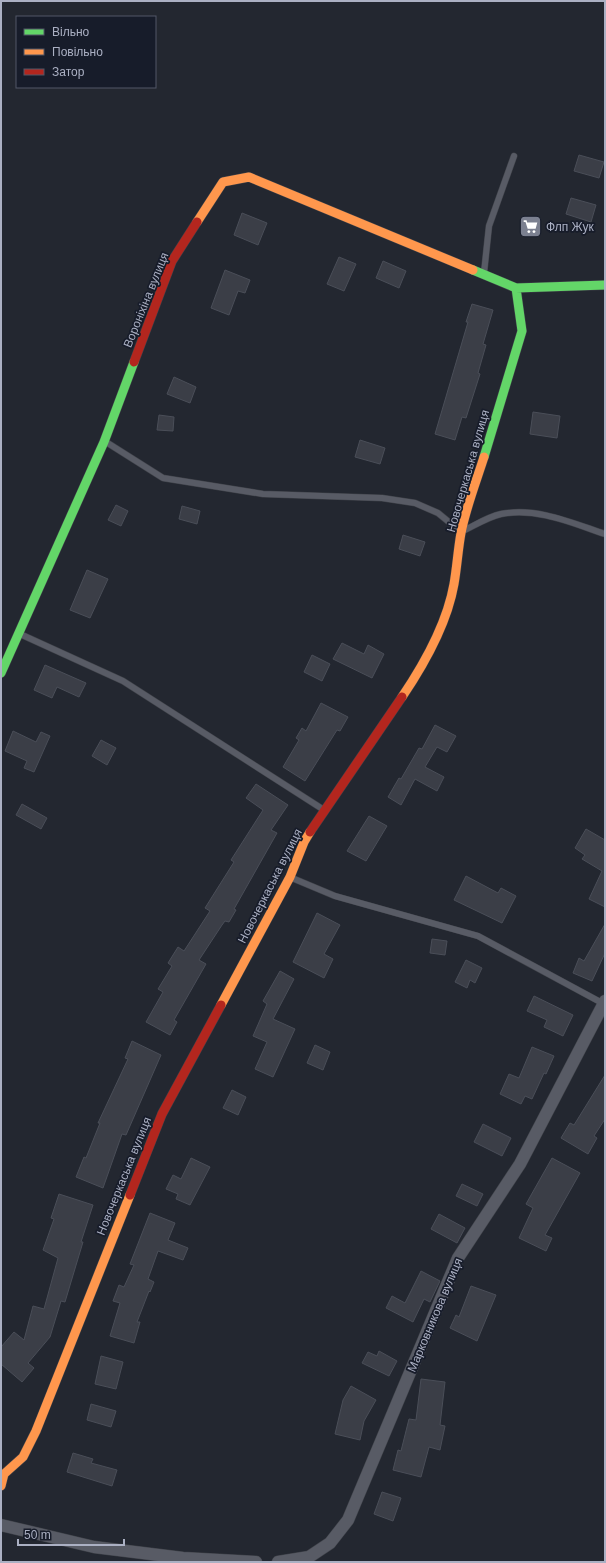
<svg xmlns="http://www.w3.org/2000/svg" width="606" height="1563" font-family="Helvetica,sans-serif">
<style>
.building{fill:#3b3e47;stroke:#4a4e58}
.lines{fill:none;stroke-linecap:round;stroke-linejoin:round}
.lane-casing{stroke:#3f4249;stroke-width:7}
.street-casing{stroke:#3f4249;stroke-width:13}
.fast-casing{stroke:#3f4249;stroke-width:10}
.slow-casing{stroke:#3f4249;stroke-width:10}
.jam-casing{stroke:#3f4249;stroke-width:10}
.lane{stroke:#585b65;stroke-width:6}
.street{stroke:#585b65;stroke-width:12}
.fast{stroke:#63d668;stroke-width:9}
.slow{stroke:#ff974d;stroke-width:9}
.jam{stroke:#b3261e;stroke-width:9}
.labels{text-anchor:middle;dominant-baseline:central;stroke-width:3.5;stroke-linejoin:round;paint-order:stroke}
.poi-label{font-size:12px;fill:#abb0c3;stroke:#171c2a;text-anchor:start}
.street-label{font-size:12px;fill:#abb0c3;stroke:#171c2a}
</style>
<rect width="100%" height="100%" fill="#232730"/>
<path class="building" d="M 579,155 L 604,162 L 599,178 L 574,171 Z
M 571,198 L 596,205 L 591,222 L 566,214 Z
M 242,213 L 267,223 L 258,245 L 234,235 Z
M 339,257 L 356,264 L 344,291 L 327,284 Z
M 383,261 L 406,271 L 399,288 L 376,278 Z
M 225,270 L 250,280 L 245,293 L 238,291 L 229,315 L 211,308 Z
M 472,304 L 493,310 L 483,344 L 486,345 L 478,373 L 480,374 L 466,418 L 462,417 L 455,440 L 435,434 L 468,322 L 466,322 Z
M 174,377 L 196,387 L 190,403 L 167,394 Z
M 533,412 L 560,416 L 557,438 L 530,434 Z
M 159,415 L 174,417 L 173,431 L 157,430 Z
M 360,440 L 385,448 L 380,464 L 355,457 Z
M 116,505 L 128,511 L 121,526 L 108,520 Z
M 182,506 L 200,511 L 197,524 L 179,519 Z
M 403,535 L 425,542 L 420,556 L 399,549 Z
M 87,570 L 108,579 L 90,618 L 70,610 Z
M 342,643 L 364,654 L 368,645 L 384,654 L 372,678 L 333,659 Z
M 312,655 L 330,664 L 322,681 L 304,672 Z
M 45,665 L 86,683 L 79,697 L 57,687 L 52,698 L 34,690 Z
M 321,703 L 348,717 L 340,731 L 337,730 L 305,781 L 283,767 L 299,740 L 296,738 L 302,728 L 306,731 Z
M 435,725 L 456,736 L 447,752 L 437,747 L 425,767 L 444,777 L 437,791 L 415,779 L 401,805 L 388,797 L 399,778 L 401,779 L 419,748 L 422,749 Z
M 13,731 L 36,742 L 41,732 L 50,736 L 34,772 L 24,768 L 27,761 L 5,751 Z
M 101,740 L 116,748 L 107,765 L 92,756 Z
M 256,784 L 288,805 L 271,830 L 277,833 L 234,909 L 236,910 L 229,922 L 225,921 L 222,925 L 199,960 L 206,964 L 174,1020 L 177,1022 L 170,1035 L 146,1022 L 163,992 L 158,989 L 172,966 L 168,963 L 178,947 L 184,951 L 210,911 L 205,908 L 234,862 L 231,860 L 263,810 L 246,798 Z
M 22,804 L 47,818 L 41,829 L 16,815 Z
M 369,816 L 387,826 L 366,861 L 347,851 Z
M 586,829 L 605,840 L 605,907 L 589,899 L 602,871 L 582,859 L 585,855 L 575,848 Z
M 466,876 L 498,893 L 501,888 L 516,896 L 502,923 L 454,900 Z
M 317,913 L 340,925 L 324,954 L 333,959 L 324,978 L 293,962 Z
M 605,924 L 605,953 L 592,981 L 573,973 L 579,958 L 584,961 Z
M 432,939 L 447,941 L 445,955 L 430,953 Z
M 466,960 L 482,968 L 475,983 L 470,980 L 467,988 L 455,982 Z
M 280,971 L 294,979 L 273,1019 L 295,1029 L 273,1077 L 255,1069 L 267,1042 L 253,1036 L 267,1004 L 263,1001 Z
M 534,996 L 573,1015 L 563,1036 L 544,1027 L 547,1020 L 527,1011 Z
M 132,1041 L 161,1055 L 126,1135 L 122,1134 L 103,1188 L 76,1177 L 84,1157 L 86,1158 L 100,1123 L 98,1123 L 128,1059 L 125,1058 Z
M 315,1045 L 330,1052 L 323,1070 L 307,1063 Z
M 532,1047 L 554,1056 L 546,1074 L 544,1073 L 532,1099 L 525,1096 L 521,1104 L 500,1094 L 509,1074 L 519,1078 Z
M 605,1075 L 605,1119 L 594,1136 L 597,1138 L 588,1154 L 561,1138 L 570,1123 L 574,1125 Z
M 232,1090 L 246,1097 L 238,1115 L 223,1108 Z
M 483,1124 L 511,1138 L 502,1156 L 474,1142 Z
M 191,1158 L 210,1167 L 190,1205 L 176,1199 L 178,1194 L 166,1189 L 173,1175 L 181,1179 Z
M 552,1158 L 580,1173 L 545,1235 L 552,1238 L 546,1251 L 519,1238 L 533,1208 L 526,1204 Z
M 462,1184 L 483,1194 L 477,1206 L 456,1196 Z
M 59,1194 L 93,1205 L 81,1242 L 83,1242 L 65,1302 L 61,1301 L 50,1337 L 28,1363 L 34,1368 L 22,1382 L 1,1364 L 1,1347 L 14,1332 L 24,1340 L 33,1306 L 44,1309 L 58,1258 L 43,1250 L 54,1219 L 51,1218 Z
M 150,1213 L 175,1223 L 168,1240 L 188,1248 L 183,1260 L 158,1251 L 148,1279 L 154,1282 L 150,1292 L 149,1291 L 137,1322 L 140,1322 L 134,1343 L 110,1336 L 120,1303 L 113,1301 L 119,1285 L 124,1287 L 134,1265 L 130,1264 Z
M 439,1214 L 465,1228 L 457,1243 L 431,1229 Z
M 421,1271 L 440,1281 L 430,1302 L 424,1299 L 413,1322 L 386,1308 L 392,1296 L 405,1303 Z
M 471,1286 L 496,1295 L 477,1341 L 450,1328 L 456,1315 L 459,1317 Z
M 379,1351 L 397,1361 L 389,1376 L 362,1363 L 368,1352 L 377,1356 Z
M 101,1356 L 123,1362 L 116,1389 L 95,1384 Z
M 421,1379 L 445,1382 L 440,1425 L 445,1426 L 440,1450 L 429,1447 L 421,1477 L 393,1470 L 398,1450 L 401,1451 L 409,1419 L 416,1420 Z
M 351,1386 L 376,1400 L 364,1421 L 360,1440 L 335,1434 L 343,1400 Z
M 91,1404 L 116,1411 L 111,1427 L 87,1420 Z
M 73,1453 L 93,1459 L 91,1463 L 117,1470 L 112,1486 L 67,1472 Z
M 382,1492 L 401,1498 L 393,1521 L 374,1514 Z"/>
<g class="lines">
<defs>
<path id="lane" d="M 484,273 L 489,226 L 514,156
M 106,442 L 163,478 L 263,494 L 382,498 L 415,503 L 438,513 L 461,532 C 474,526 487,517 501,514 C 537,507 572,523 605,534
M 20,634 L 123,681 L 324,810
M 292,878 L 335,896 L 478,936 L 604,1004"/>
<path id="street" d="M 1,1525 L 94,1547 L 183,1558 L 256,1562
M 278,1562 L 309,1557 L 330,1543 L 348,1520 L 458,1258 L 520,1164 L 605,1001"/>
<path id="fast" d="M 473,270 L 516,288 L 605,285
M 484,457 L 522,331 L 516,288
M 1,673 L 104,442 L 134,362"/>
<path id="slow" d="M 197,222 L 223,182 L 249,177 L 473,270
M 402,697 C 425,663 447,624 454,584 C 457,567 458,549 461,533 C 466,507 476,482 484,457
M 221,1005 L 290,877 L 304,842 L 310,832
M 1,1486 L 4,1474 L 23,1457 L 36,1431 L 130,1195"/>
<path id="jam" d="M 134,362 L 172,261 L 197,222
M 310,832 L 402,697
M 130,1195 L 162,1114 L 221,1005"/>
</defs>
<use href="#lane" class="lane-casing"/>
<use href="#street" class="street-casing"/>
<use href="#fast" class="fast-casing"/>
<use href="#slow" class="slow-casing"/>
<use href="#jam" class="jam-casing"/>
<use href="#lane" class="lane"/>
<use href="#street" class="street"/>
<use href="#fast" class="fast"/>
<use href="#slow" class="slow"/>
<use href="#jam" class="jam"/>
</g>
<defs>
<symbol id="supermarket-square" viewBox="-11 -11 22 22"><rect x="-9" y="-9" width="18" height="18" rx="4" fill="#7b8090" stroke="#171c2a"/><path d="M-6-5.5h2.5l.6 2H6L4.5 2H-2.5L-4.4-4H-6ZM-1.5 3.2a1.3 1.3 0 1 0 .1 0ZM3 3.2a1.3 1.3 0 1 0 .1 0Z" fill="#fff"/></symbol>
</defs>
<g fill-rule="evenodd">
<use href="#supermarket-square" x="518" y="214" width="25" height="25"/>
</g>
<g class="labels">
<g class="poi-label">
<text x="546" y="227">Флп Жук</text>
</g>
<g class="street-label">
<text transform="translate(146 300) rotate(-68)">Вороніхіна вулиця</text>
<text transform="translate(468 471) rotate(-74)">Новочеркаська вулиця</text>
<text transform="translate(270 886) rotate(-63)">Новочеркаська вулиця</text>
<text transform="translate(124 1176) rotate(-68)">Новочеркаська вулиця</text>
<text transform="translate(435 1315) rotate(-67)">Марковникова вулиця</text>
</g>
</g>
<rect width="606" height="1563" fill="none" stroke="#abb0c3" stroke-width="4"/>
<rect x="16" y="16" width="140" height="72" fill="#171c2a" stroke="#525767"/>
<rect x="24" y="29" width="20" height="6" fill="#63d668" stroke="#525767"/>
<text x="52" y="36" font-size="12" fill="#abb0c3">Вільно</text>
<rect x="24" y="49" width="20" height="6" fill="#ff974d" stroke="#525767"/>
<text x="52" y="56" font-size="12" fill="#abb0c3">Повільно</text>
<rect x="24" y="69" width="20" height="6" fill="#b3261e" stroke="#525767"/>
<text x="52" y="76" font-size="12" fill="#abb0c3">Затор</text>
<path d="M18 1539v6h106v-6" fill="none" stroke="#abb0c3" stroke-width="2"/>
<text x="24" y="1539" font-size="12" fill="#abb0c3" stroke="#171c2a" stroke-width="3" paint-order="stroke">50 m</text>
</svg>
